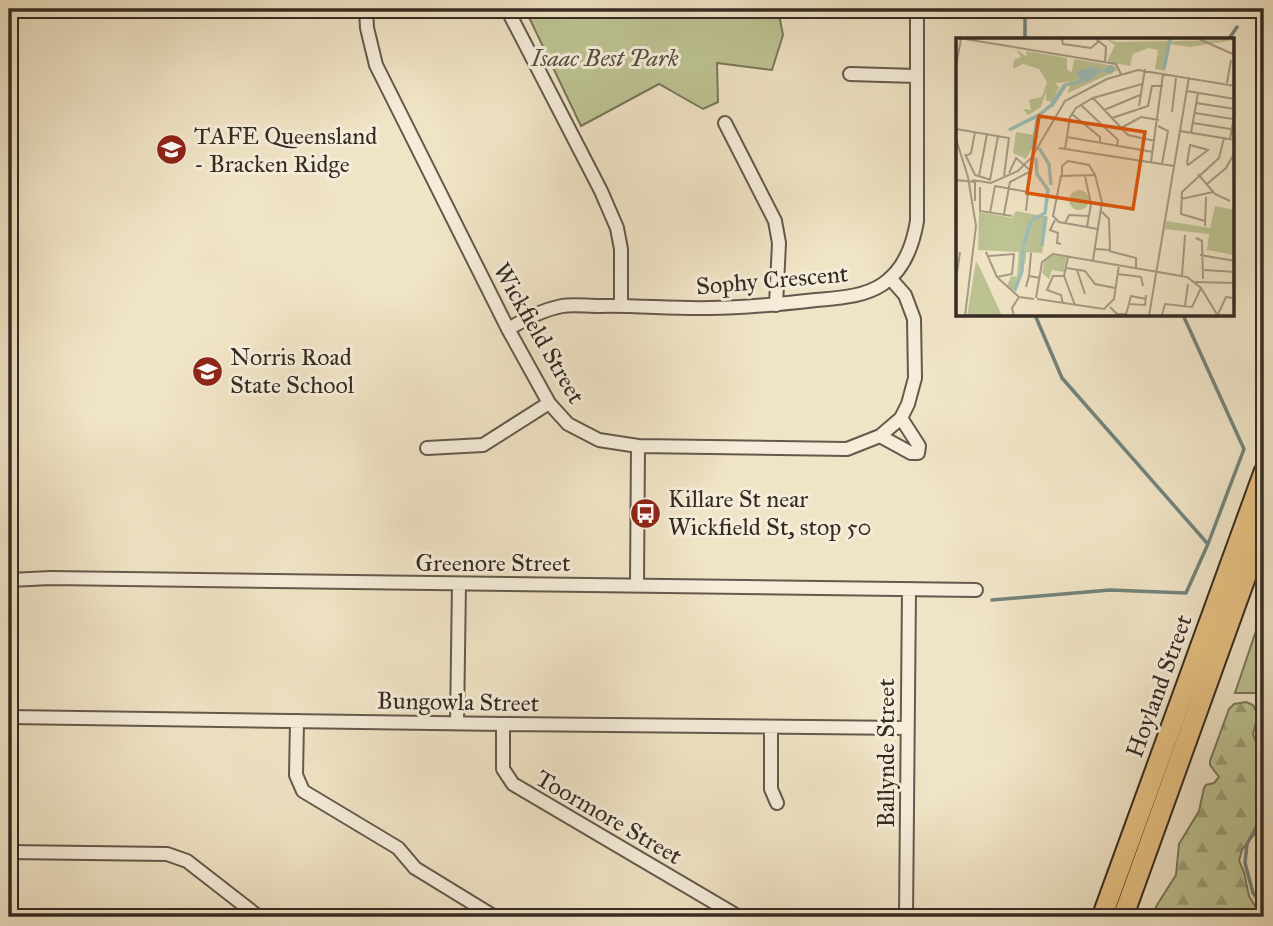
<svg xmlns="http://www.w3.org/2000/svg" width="1273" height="926" font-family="'IM FELL Great Primer',serif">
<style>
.forest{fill:url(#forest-firs);stroke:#79775b;stroke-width:2}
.park{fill:#bdc393;stroke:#79775b;stroke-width:2}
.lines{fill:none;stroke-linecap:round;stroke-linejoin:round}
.stream{stroke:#72837c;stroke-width:3.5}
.street-casing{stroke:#64594c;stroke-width:16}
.primary-casing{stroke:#352b23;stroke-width:23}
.street{stroke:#f5edda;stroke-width:12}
.primary{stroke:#e8c283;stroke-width:19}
.labels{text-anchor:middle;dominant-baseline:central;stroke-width:6;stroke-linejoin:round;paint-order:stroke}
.park-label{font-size:24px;font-style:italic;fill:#57513f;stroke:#f5edda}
.poi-label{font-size:24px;fill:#352b23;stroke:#f5edda;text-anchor:start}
.street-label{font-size:24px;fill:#352b23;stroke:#f5edda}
.inset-river{fill:none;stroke:#9abeb7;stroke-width:3.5}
.inset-road{fill:none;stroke:#a59a85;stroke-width:2}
.view{fill:#df570d;fill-opacity:0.15;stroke:#df570d;stroke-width:3.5}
.inset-edge{fill:none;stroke:#352b23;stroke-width:3.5}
</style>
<defs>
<pattern id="forest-firs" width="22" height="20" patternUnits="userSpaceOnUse" patternTransform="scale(1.75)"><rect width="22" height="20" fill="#bdc393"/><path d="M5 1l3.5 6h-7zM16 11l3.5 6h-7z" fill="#9a9f78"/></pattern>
</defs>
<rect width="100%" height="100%" fill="#f0e4c6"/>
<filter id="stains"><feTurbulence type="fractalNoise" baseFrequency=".00286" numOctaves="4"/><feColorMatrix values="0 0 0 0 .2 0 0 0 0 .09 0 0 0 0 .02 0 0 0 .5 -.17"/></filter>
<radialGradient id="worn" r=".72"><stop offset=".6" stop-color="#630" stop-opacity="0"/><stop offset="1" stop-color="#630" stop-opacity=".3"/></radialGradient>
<path class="forest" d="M 1246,702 L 1253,705 L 1258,715 L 1253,734 L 1264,763 L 1264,822 L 1242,850 L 1239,861 L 1244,872 L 1249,896 L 1262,917 L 1152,917 L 1157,905 L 1176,875 L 1179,844 L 1199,811 L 1204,788 L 1206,785 L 1214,783 L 1219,777 L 1210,765 L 1210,761 L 1229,709 L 1234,704 Z"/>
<path class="park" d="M 525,9 L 778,9 L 783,35 L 772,70 L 717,63 L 718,102 L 703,109 L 659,84 L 581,126 Z
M 1264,607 L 1264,693 L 1235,693 Z"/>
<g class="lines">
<path class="stream" d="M 1025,9 L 1025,40
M 1228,40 L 1237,27
M 1035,315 L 1062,378 L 1207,543
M 992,600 L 1110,590 L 1186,593 L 1208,544 L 1244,449 L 1183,315
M 1264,813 L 1247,844 L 1245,863 L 1253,893 L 1264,908"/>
<defs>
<path id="street" d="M 366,9 L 367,28 L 376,65 L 508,329 L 549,403 L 568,424 L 599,440 L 638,446 L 847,449 L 880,436 L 901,418 L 908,404 L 915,378 L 914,319 L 905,295 L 890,278
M 507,9 L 601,191 L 617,228 L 621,249 L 621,306
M 1258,9 L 1264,13
M 850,74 L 916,76
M 725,123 L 775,221 L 779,243 L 776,305
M 508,329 C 526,319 542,310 562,306 C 573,304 587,306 599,306 C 636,305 673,309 710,308 C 746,308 781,304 816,300 C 838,298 864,297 883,284 C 904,270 913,245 917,221 L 917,9
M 880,436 L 911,453 L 918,453 L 919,446 L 901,418
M 427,448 L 483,445 L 549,403
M 9,580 L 51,578 L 976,590
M 637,585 L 638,446
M 9,717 L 503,724 L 907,728
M 297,721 L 296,775 L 303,791 L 398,848 L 415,868 L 495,917
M 457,723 L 459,584
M 503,724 L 503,769 L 513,784 L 739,917
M 771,727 L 771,789 L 777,803
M 9,852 L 167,854 L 187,861 L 259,917
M 906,917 L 909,589"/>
<path id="primary" d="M 1102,917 L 1264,472
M 1123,917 L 1264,526"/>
</defs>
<use href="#street" class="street-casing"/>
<use href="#primary" class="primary-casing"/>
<use href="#street" class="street"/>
<use href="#primary" class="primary"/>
</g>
<defs>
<symbol id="university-disc" viewBox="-11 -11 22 22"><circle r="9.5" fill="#8f2418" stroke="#f5edda"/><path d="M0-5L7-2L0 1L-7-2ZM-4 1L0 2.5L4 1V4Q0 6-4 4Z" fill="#fff"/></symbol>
<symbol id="school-disc" viewBox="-11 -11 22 22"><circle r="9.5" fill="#8f2418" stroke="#f5edda"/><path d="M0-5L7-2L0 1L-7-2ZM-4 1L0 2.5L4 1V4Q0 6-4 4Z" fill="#fff"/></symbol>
<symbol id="bus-disc" viewBox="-11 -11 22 22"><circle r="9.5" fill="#8f2418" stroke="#f5edda"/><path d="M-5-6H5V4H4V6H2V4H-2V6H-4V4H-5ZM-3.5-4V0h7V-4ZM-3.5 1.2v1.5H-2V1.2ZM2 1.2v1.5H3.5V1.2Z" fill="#fff"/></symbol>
</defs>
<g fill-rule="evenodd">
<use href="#university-disc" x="154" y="132" width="35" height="35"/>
<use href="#school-disc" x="190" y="354" width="35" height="35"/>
<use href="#bus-disc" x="628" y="496" width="35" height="35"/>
</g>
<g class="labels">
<g class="park-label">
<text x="605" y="58">Isaac Best Park</text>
</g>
<g class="poi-label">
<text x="194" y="136">TAFE Queensland<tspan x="194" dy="28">- Bracken Ridge</tspan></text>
<text x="230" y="357">Norris Road<tspan x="230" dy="28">State School</tspan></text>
<text x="668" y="499">Killare St near<tspan x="668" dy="28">Wickfield St, stop 50</tspan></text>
</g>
<g class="street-label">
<text transform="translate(772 280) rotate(-5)">Sophy Crescent</text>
<text transform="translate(539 333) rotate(60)">Wickfield Street</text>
<text x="493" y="563">Greenore Street</text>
<text transform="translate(1159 686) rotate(-70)">Hoyland Street</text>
<text transform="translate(458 702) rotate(1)">Bungowla Street</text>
<text transform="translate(886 753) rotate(-90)">Ballynde Street</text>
<text transform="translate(609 817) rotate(30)">Toormore Street</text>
</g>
</g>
<g transform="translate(956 38)">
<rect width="278" height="278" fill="#f0e4c6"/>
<path d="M 63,211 L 70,212 L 70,221 L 60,254 L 51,248 L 55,238 L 61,239 Z" fill="#bdc393"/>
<path d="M 60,11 L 71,19 L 70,13 L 111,20 L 111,31 L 118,36 L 118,44 L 99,45 L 103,49 L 96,64 L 90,63 L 90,54 L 85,69 L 72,77 L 67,71 L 75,72 L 73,62 L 86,59 L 91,44 L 83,31 L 67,26 L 57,31 L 58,22 L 65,19 Z" fill="#bdc393"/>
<path d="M 150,1 L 160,4 L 279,2 L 234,9 L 214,6 L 209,33 L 199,31 L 202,12 L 192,10 L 177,16 L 174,28 L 151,24 L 159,7 ZM 118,21 L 159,28 L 162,32 L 112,55 ZM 60,94 L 83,98 L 70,121 L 57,115 ZM113 162a10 10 0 1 1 20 0a10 10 0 1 1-20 0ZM 259,168 L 278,172 L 278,217 L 251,212 L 253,196 L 209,191 L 210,183 L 254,190 ZM 60,173 L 92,179 L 86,215 L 22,212 L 23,174 L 56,180 ZM 95,217 L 110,219 L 108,234 L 96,232 L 93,241 L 86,235 L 88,223 ZM 20,223 L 25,232 L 46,278 L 11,278 Z" fill="#bdc393"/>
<path d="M 155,27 L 159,29 L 156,36 L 146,33 L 132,43 L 111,48 L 97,69 L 92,69 L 107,46 L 124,42 L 120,34 L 135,29 L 148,32 Z" fill="#9abeb7"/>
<path class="inset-river" d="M 208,31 L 214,1M 53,92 L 81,78M 83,110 L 93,126 L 95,147M 76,111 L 82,78 L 94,68M 76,182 L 89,175 L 92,152 L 81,136 L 80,120M 86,208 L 89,178M 67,209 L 75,183M 59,252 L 66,233 L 67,211"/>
<path class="inset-road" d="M 9,1 L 160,26 L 165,36M 106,1 L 107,6 L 135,10 L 143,3M 140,1 L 150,9 L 149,25M 243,1 L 279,17M 0,28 L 5,1M 271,45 L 275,22M 231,53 L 279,61M 137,60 L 172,97 L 199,103M 240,65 L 279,71M 125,67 L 162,102 L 161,108M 183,68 L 189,31M 148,72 L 184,57M 216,74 L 220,40M 239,75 L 277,81M 116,76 L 144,99 L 144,105M 156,80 L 192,68 L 196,48 L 207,48M 237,85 L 275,91M 202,88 L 212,93 L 206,126M 165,90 L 185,79 L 203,82M 0,91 L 53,100 L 48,138M 224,93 L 279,102M 235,95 L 242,55M 111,99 L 197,114M 0,101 L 12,139 L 20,188 L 9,278M 274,101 L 279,73M 234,107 L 252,112 L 232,127 L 231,125 ZM 103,110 L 218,128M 109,111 L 114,79 L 120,70 L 137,60 L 186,46M 9,116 L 19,137 L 35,142M 10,118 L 15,115 L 19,94M 195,124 L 207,36M 242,136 L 259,156 L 274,163M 106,137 L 106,128 L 112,123 L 133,127 L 139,137 L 146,164 L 137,222M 139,137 L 105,138 L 97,178 L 103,184 L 142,191M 23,138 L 31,96M 129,138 L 135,166 L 131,189M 0,142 L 19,144 L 19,163M 16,142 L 35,145 L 62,133 L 76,119 L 109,63 L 151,41 L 182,32 L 279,48M 34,142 L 42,98M 251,146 L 270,130 L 279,114M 24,149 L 24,173 L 56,178M 225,161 L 257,154M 34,175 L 39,148 L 72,154 L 70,173M 48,176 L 54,144 L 75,133 L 60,120 L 53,135M 99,182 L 94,192 L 102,195 L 101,205 L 105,206M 249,183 L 225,176 L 226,154 L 263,120 L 268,100M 109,185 L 113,177 L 133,178M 249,188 L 250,159M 240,200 L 246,203 L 247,241M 139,211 L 154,212 L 153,181 L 145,173M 153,213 L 180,220 L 180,230M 30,214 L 41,239 L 56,236 L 58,216 L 33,218M 244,217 L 279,223M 112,219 L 108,238 L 119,267M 110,230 L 129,233 L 139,246 L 159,250M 121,232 L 129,256M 248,232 L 279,234M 162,236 L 185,239 L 187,248M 73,238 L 75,215M 226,238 L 229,197M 42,240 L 63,259 L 78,261M 0,242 L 4,214M 239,244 L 279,245M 70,249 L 73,238 L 84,240M 80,260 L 86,224 L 97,216 L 231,239 L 245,250 L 262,278M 81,261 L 148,271 L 158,261 L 163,227M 173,265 L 175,258 L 190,261M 107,266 L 105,257 L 91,252 L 97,238 L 108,238M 229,268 L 232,246M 154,269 L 161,276 L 170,276 L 173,266 L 189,267 L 190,257M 262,276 L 270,259 L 277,260M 206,277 L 209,266 L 236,269 L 245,250M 58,278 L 56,270 L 63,259M 193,278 L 233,39"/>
<path class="view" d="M 83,78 L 189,94 L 177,171 L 71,155 Z"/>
<rect width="278" height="278" class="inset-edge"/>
</g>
<rect width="1273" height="926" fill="none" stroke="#f0e4c6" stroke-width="35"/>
<rect x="10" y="10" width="1252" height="905" fill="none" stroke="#352b23" stroke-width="3.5"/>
<rect x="18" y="18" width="1238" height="891" fill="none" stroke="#352b23" stroke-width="2"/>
<rect width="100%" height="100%" filter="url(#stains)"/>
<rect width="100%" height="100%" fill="url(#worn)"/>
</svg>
